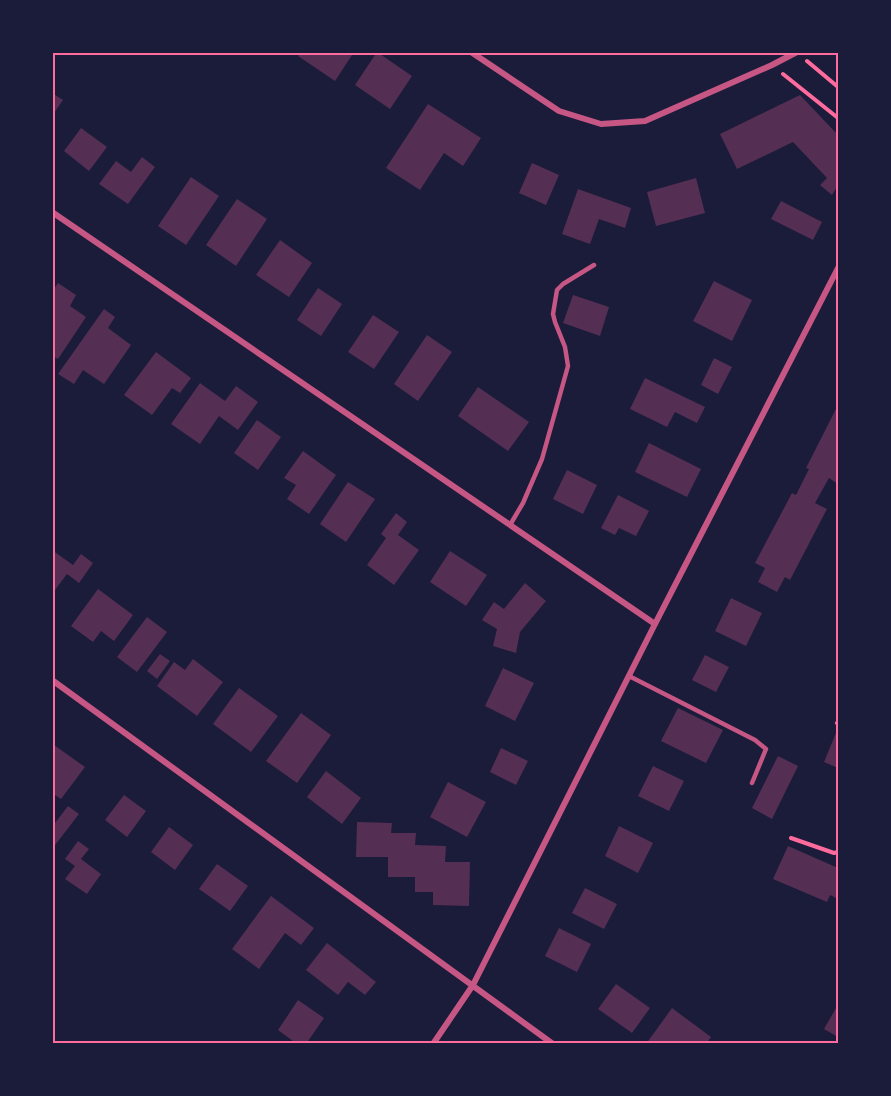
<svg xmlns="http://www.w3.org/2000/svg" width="891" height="1096" font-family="'Space Grotesk',sans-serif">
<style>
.building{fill:#542f53}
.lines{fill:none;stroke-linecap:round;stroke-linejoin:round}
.path{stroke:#ff6b9d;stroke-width:4}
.service{stroke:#c65784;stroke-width:4.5}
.minor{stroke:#c65784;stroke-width:6}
.neatline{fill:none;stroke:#ff6b9d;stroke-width:2}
</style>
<rect width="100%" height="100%" fill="#1b1b3a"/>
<path class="building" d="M 300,52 L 354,52 L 335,81 L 298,56 Z
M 377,52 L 412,76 L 390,109 L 355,85 Z
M 52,93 L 63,100 L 52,116 Z
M 800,95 L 838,135 L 838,185 L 832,195 L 820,185 L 827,178 L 793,142 L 737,169 L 720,134 Z
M 428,104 L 481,138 L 463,166 L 444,153 L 420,190 L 386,168 Z
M 81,128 L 107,147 L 89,171 L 64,151 Z
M 142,157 L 155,167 L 128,204 L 99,184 L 116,161 L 131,172 Z
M 532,163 L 559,175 L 546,205 L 519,193 Z
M 191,177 L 219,196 L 186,245 L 158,226 Z
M 696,178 L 705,213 L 656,226 L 647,192 Z
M 578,189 L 631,208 L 625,228 L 599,219 L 590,244 L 562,234 Z
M 237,199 L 267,219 L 236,266 L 206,245 Z
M 781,201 L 822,222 L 813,240 L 771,219 Z
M 280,240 L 312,263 L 289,297 L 256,275 Z
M 714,281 L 752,300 L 732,341 L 693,321 Z
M 58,283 L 76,295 L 70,306 L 86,317 L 58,359 L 52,356 L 52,292 Z
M 318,288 L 342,304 L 321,336 L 297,320 Z
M 573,295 L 609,307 L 600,336 L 563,323 Z
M 104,309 L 115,317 L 108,328 L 131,345 L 104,384 L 83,370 L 74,384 L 58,374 Z
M 373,315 L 399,332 L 374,369 L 348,352 Z
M 427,335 L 452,352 L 418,401 L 394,384 Z
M 156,352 L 191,378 L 180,393 L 172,388 L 152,415 L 124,395 Z
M 714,358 L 732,367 L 718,394 L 701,385 Z
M 645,378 L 705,407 L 697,423 L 675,412 L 667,427 L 630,409 Z
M 200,383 L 225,401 L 236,386 L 258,402 L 238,430 L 219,416 L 200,444 L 171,424 Z
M 478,387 L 529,422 L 508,451 L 458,416 Z
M 838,405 L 838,484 L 829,478 L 815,503 L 827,509 L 790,580 L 785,577 L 777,592 L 758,582 L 765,568 L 755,563 L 792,493 L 796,495 L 809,469 L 806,468 Z
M 257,420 L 281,437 L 258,470 L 234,453 Z
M 649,443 L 701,469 L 687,497 L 635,472 Z
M 303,451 L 336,475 L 309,514 L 287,499 L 296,485 L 284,478 Z
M 567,470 L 597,485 L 583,514 L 553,499 Z
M 348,482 L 375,499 L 346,542 L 320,524 Z
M 618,495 L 649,511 L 636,536 L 619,528 L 615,535 L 601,528 Z
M 396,513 L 407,522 L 398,535 L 419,550 L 394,585 L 367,565 L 386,538 L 381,534 Z
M 52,550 L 73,565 L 81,554 L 93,563 L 79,583 L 67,574 L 52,594 Z
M 450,551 L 487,575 L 466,606 L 430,582 Z
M 525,583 L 546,601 L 520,632 L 516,653 L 493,646 L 497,629 L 482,620 L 494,602 L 504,609 Z
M 98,589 L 133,615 L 114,641 L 101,631 L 93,642 L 71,626 Z
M 731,598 L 762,613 L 746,646 L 715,631 Z
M 147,617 L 167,632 L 137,672 L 117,657 Z
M 160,654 L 170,661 L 157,679 L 147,671 Z
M 705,655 L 729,667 L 716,692 L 692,680 Z
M 193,659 L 223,682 L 197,716 L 157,686 L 174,662 L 185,670 Z
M 503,668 L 534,683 L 515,721 L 485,706 Z
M 239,688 L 278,716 L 251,752 L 213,724 Z
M 678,708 L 723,730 L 706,763 L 661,741 Z
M 301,713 L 331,735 L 297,783 L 266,761 Z
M 838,728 L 838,768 L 824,762 Z
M 54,745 L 85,767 L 61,799 L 52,793 L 52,747 Z
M 501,748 L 528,761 L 516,785 L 490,772 Z
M 778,756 L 798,766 L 772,819 L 752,808 Z
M 653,766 L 684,781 L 669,811 L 638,796 Z
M 326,771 L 361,798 L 342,824 L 307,797 Z
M 448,782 L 486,802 L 467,837 L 430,817 Z
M 124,795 L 146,811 L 127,837 L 105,820 Z
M 68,806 L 79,814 L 52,849 L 52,827 Z
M 357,822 L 392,823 L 391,833 L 416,833 L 415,845 L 446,846 L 445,862 L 470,862 L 469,906 L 433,905 L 433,892 L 415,892 L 415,877 L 388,877 L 388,857 L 356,857 Z
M 619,826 L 653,843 L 638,873 L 605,856 Z
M 169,827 L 193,845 L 175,870 L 151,852 Z
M 78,841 L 89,849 L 81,859 L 101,874 L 87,894 L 65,879 L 75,866 L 65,859 Z
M 788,846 L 838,868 L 838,899 L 830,895 L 827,902 L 773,879 Z
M 217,864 L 248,886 L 230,911 L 199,889 Z
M 585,888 L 617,904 L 604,929 L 572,913 Z
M 271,896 L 314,928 L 301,945 L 285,933 L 259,969 L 232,949 Z
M 559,928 L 591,944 L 577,972 L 545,956 Z
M 327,943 L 376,982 L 365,995 L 348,982 L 338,995 L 306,970 Z
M 616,984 L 650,1008 L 632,1033 L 598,1009 Z
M 298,1000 L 324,1018 L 306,1044 L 297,1044 L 278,1030 Z
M 672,1008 L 711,1037 L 706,1044 L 646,1044 Z
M 836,1008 L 838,1009 L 838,1037 L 824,1029 Z"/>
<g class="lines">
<path class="path" d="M 807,61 L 838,87
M 783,74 L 838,118
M 837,723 L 838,724
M 791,838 L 834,853 L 838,852"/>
<path class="service" d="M 510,525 L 523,503 L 542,459 L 568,366 L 565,347 L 555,322 L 553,314 L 557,290 L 563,284 L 594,265
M 629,676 L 755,740 L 766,749 L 752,783"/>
<path class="minor" d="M 471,52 L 559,111 L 601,124 L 645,121 L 772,65 L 797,52
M 52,212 L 655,624
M 52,680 L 553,1044
M 433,1044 L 473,985 L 655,624 L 838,268"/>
</g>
<rect width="891" height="1096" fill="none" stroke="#1b1b3a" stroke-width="108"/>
<rect x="54" y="54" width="783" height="988" class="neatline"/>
</svg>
